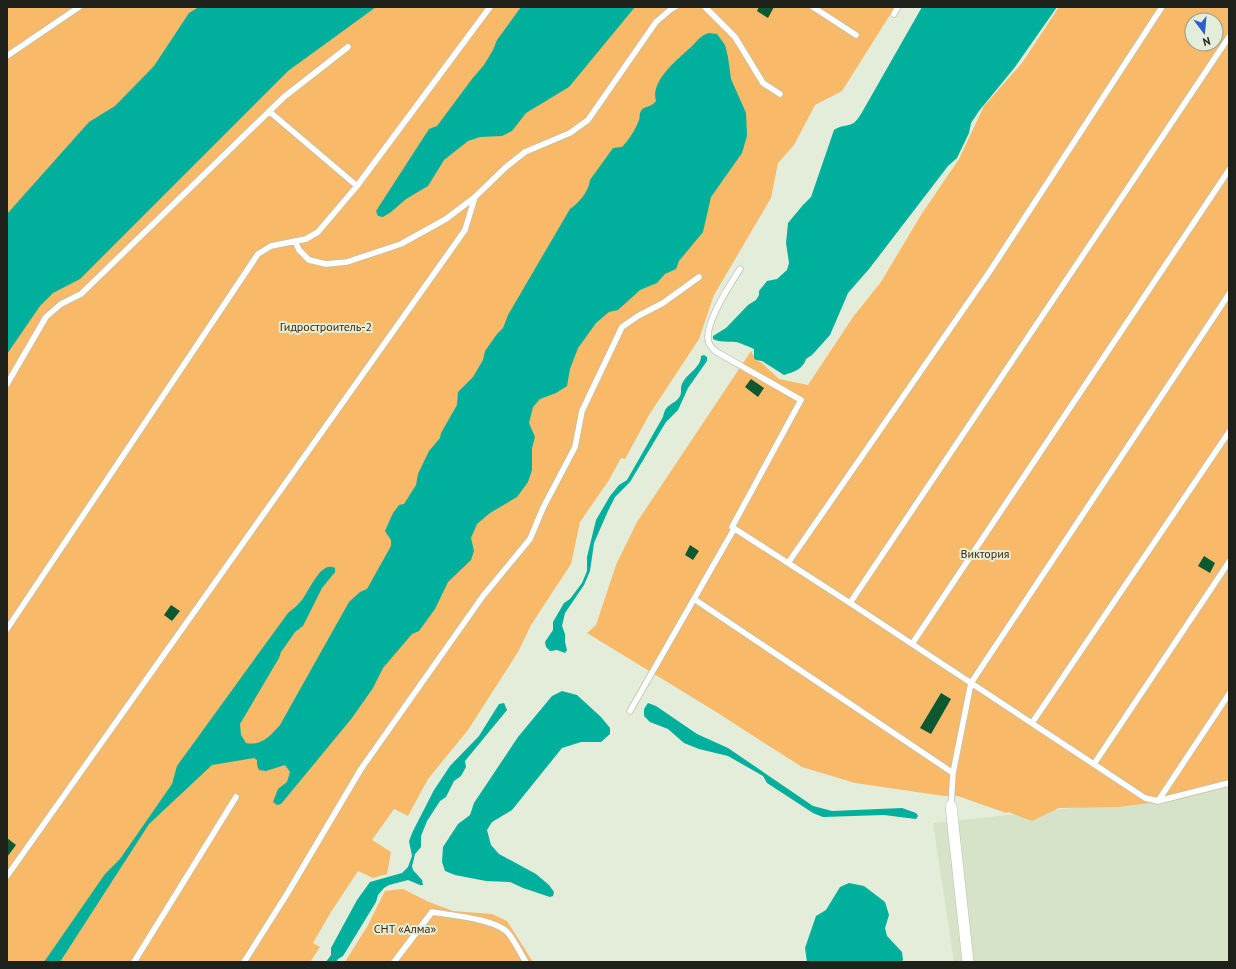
<svg xmlns="http://www.w3.org/2000/svg" width="1236" height="969" font-family="'PT Sans',sans-serif">
<style>
.built{fill:#d7e3c8}
.green{fill:#f8b969;fill-rule:evenodd}
.water{fill:#00af9c}
.building{fill:#0c5931}
.lines{fill:none;stroke-linecap:round;stroke-linejoin:round}
.lane-casing{stroke:#bbc3b0;stroke-width:7}
.street-casing{stroke:#bbc3b0;stroke-width:12}
.lane{stroke:#fff;stroke-width:5.5}
.street{stroke:#fff;stroke-width:11}
.labels{text-anchor:middle;dominant-baseline:central;stroke-width:4;stroke-linejoin:round;paint-order:stroke}
.park-label{font-size:12px;fill:#442b07;stroke:#e4edd9}
</style>
<rect width="100%" height="100%" fill="#e4edd9"/>
<path class="built" d="M 1229,775 L 1229,962 L 954,962 L 933,823 L 1148,800 Z"/>
<path class="green" d="M 7,7 L 895,7 L 842,91 L 815,105 L 794,145 L 778,163 L 771,198 L 714,295 L 699,339 L 649,415 L 625,459 L 621,458 L 609,480 L 580,522 L 571,564 L 531,625 L 518,652 L 468,730 L 428,779 L 408,816 L 394,809 L 372,840 L 391,852 L 387,874 L 373,878 L 358,871 L 331,912 L 313,943 L 320,947 L 310,962 L 7,962 Z
M 1059,7 L 1229,7 L 1229,786 L 1181,799 L 1118,807 L 1059,808 L 1032,821 L 1008,812 L 1006,813 L 958,796 L 944,796 L 855,783 L 802,767 L 713,710 L 587,633 L 596,625 L 616,565 L 637,522 L 751,351 L 756,360 L 762,363 L 779,379 L 808,385 L 853,317 L 881,282 L 921,215 L 959,159 L 984,106 L 1022,63 ZM 1192,20 L 1216,20 L 1216,44 L 1192,44 Z
M 403,889 L 429,902 L 453,911 L 492,914 L 507,921 L 533,962 L 345,962 L 368,925 L 385,891 Z"/>
<path class="water" d="M 199,7 L 376,7 L 288,71 L 80,279 L 53,293 L 40,306 L 7,354 L 7,214 L 89,122 L 115,106 L 154,66 L 189,13 Z
M 521,7 L 635,7 L 569,87 L 526,113 L 512,131 L 502,136 L 480,137 L 468,141 L 444,160 L 428,186 L 406,199 L 391,212 L 383,217 L 378,216 L 376,211 L 429,129 L 437,126 L 472,79 L 484,65 L 493,50 L 497,40 Z
M 922,7 L 1057,7 L 1015,67 L 979,111 L 971,123 L 969,133 L 957,158 L 948,166 L 869,269 L 848,293 L 830,335 L 812,355 L 806,359 C 803,369 794,372 784,375 L 762,361 L 756,360 L 754,358 L 754,349 C 752,348 738,342 736,342 C 728,341 720,343 713,339 L 713,336 L 726,328 L 748,305 L 756,300 L 759,295 L 759,291 L 767,281 L 777,279 L 787,270 L 789,263 L 786,243 L 788,223 L 803,205 L 811,197 L 834,130 C 842,124 849,127 855,122 C 857,120 859,117 861,114 Z
M 709,33 L 717,34 L 725,45 L 728,57 L 731,79 L 746,113 L 747,136 L 742,153 L 711,197 L 703,232 L 679,261 L 676,269 L 665,274 L 657,283 L 640,290 L 618,310 L 609,312 L 596,323 L 578,348 L 570,369 L 567,386 L 556,393 L 540,399 L 533,407 L 529,423 L 535,437 L 532,448 L 532,470 L 528,482 L 517,497 L 490,513 L 477,524 L 471,538 L 474,551 L 471,560 L 448,582 L 435,609 L 419,631 L 412,634 L 383,668 L 373,688 L 352,718 L 281,804 L 277,805 L 273,802 L 278,789 L 287,782 L 290,772 L 285,765 L 266,771 L 259,770 L 257,765 L 257,760 L 254,758 L 212,765 L 149,824 L 60,962 L 44,962 L 105,874 L 120,859 L 172,784 L 177,766 L 288,613 C 293,609 298,605 302,600 C 309,591 321,560 335,568 L 335,572 L 322,588 L 303,626 L 295,632 L 281,652 L 279,658 L 240,724 L 241,735 L 246,743 C 262,746 270,736 280,725 L 349,602 L 360,592 L 367,589 L 391,546 L 391,540 L 385,531 L 393,513 L 399,505 L 404,504 L 416,485 L 418,474 L 429,451 L 440,438 L 441,433 L 457,405 L 458,392 L 473,377 L 483,360 L 485,351 L 497,334 L 503,328 L 508,315 L 570,209 C 579,203 589,191 590,180 L 613,148 L 622,147 C 628,141 636,129 639,120 C 640,117 639,114 641,111 C 643,106 651,108 656,101 C 650,81 677,60 690,48 C 697,42 699,36 709,33 Z
M 704,355 L 707,357 L 707,361 L 688,388 L 678,410 L 666,422 L 630,482 L 615,497 L 608,511 L 594,543 L 590,571 L 584,585 L 565,613 L 562,626 L 565,634 L 565,642 L 567,650 L 565,653 L 557,650 L 550,651 L 546,647 L 545,642 L 553,630 L 553,622 L 564,603 L 570,599 L 582,583 L 587,571 L 587,557 L 596,520 L 610,496 L 619,485 L 627,480 L 663,417 C 666,402 674,406 680,396 C 682,392 680,388 682,384 C 686,374 701,368 701,356 Z
M 562,691 L 577,695 L 601,717 L 610,728 L 610,734 L 601,742 L 581,742 L 562,748 L 512,810 L 492,822 L 487,830 L 491,845 L 499,854 L 536,874 L 549,885 L 554,892 L 553,896 L 550,897 L 523,888 L 510,882 L 486,881 L 455,875 L 445,871 L 442,862 L 443,847 L 458,824 L 470,815 L 474,803 L 518,737 L 552,696 Z
M 504,703 L 507,710 L 465,761 L 466,767 L 461,776 L 454,781 L 446,797 L 440,801 L 427,821 L 421,836 L 421,847 L 415,854 L 412,866 L 413,870 L 422,880 L 423,885 L 420,885 L 408,880 L 389,885 L 384,888 L 378,895 L 376,902 L 343,956 L 338,959 L 336,962 L 326,962 L 331,955 L 331,948 L 357,900 L 370,882 L 402,873 L 408,867 L 412,856 L 409,841 L 413,831 L 434,790 L 450,766 L 479,736 L 499,704 Z
M 648,703 L 656,706 L 697,734 L 728,748 L 813,806 L 832,811 L 902,808 L 916,813 L 918,816 L 916,819 L 884,815 L 823,817 L 813,813 L 767,783 L 763,776 L 728,756 L 699,749 L 684,743 L 668,729 L 650,722 L 644,716 L 644,709 Z
M 849,883 L 864,886 L 885,902 L 889,915 L 885,928 L 887,936 L 902,952 L 903,960 L 901,962 L 807,962 L 805,948 L 816,916 L 826,910 L 840,887 Z"/>
<path class="building" d="M 759,7 L 774,7 L 768,18 L 757,11 Z
M 751,379 L 764,388 L 758,397 L 745,387 Z
M 690,545 L 699,551 L 693,560 L 685,555 Z
M 1204,556 L 1215,563 L 1210,573 L 1198,566 Z
M 171,605 L 180,611 L 172,621 L 164,615 Z
M 941,693 L 951,699 L 931,734 L 920,728 Z
M 7,838 L 16,845 L 7,857 Z"/>
<g class="lines">
<defs>
<path id="lane" d="M 705,7 L 735,37 L 763,83 L 780,94
M 813,7 L 856,35
M 894,14 L 898,7
M 7,56 L 79,7
M 270,112 L 357,186
M 295,241 L 299,250 L 309,260 L 326,264 L 347,262 L 401,244 L 446,219 L 475,197 L 506,167 L 525,152 L 570,133 L 588,120 L 656,22 L 670,10 L 675,7
M 740,269 C 731,283 702,326 709,343 C 710,346 713,349 715,351 L 801,400 L 732,527 L 850,603 L 1145,798 L 1158,801 L 1229,783
M 7,384 L 46,317 L 61,304 L 81,294 L 284,97 L 348,47
M 788,563 L 990,271 L 1162,7
M 694,599 L 953,773
M 850,603 L 1229,37
M 7,629 L 258,254 L 271,246 L 306,239 L 318,232 L 357,186 L 490,7
M 912,644 L 1229,170
M 630,711 L 734,529
M 1032,723 L 1229,432
M 1094,764 L 1229,562
M 1158,801 L 1229,694
M 951,806 L 953,773 L 971,683 L 1229,294
M 7,876 L 465,230 L 475,197
M 134,962 L 236,797
M 244,962 L 287,894 L 361,769 L 483,596 L 530,539 L 543,508 L 575,447 L 582,411 L 622,327 L 638,316 L 663,303 L 699,277
M 394,962 L 432,912 C 450,915 496,919 508,933 C 515,941 520,953 526,962"/>
<path id="street" d="M 951,806 L 968,962"/>
</defs>
<use href="#lane" class="lane-casing"/>
<use href="#street" class="street-casing"/>
<use href="#lane" class="lane"/>
<use href="#street" class="street"/>
</g>
<g class="labels">
<g class="park-label">
<text x="326" y="326">Гидростроитель-2</text>
<text x="985" y="553">Виктория</text>
<text x="405" y="928">СНТ «Алма»</text>
</g>
</g>
<rect width="1236" height="969" fill="none" stroke="#1e211a" stroke-width="16"/>
<g transform="translate(1204 32) rotate(164)"><circle r="19" fill="#e4edd9" stroke="#959b8d"/>
<path d="M0-3L7 15L0 10L-7 15Z" fill="#2d5dcc"/>
<text y="-6" font-size="11" font-weight="bold" text-anchor="middle" fill="#1e211a">N</text>
</g>
</svg>
